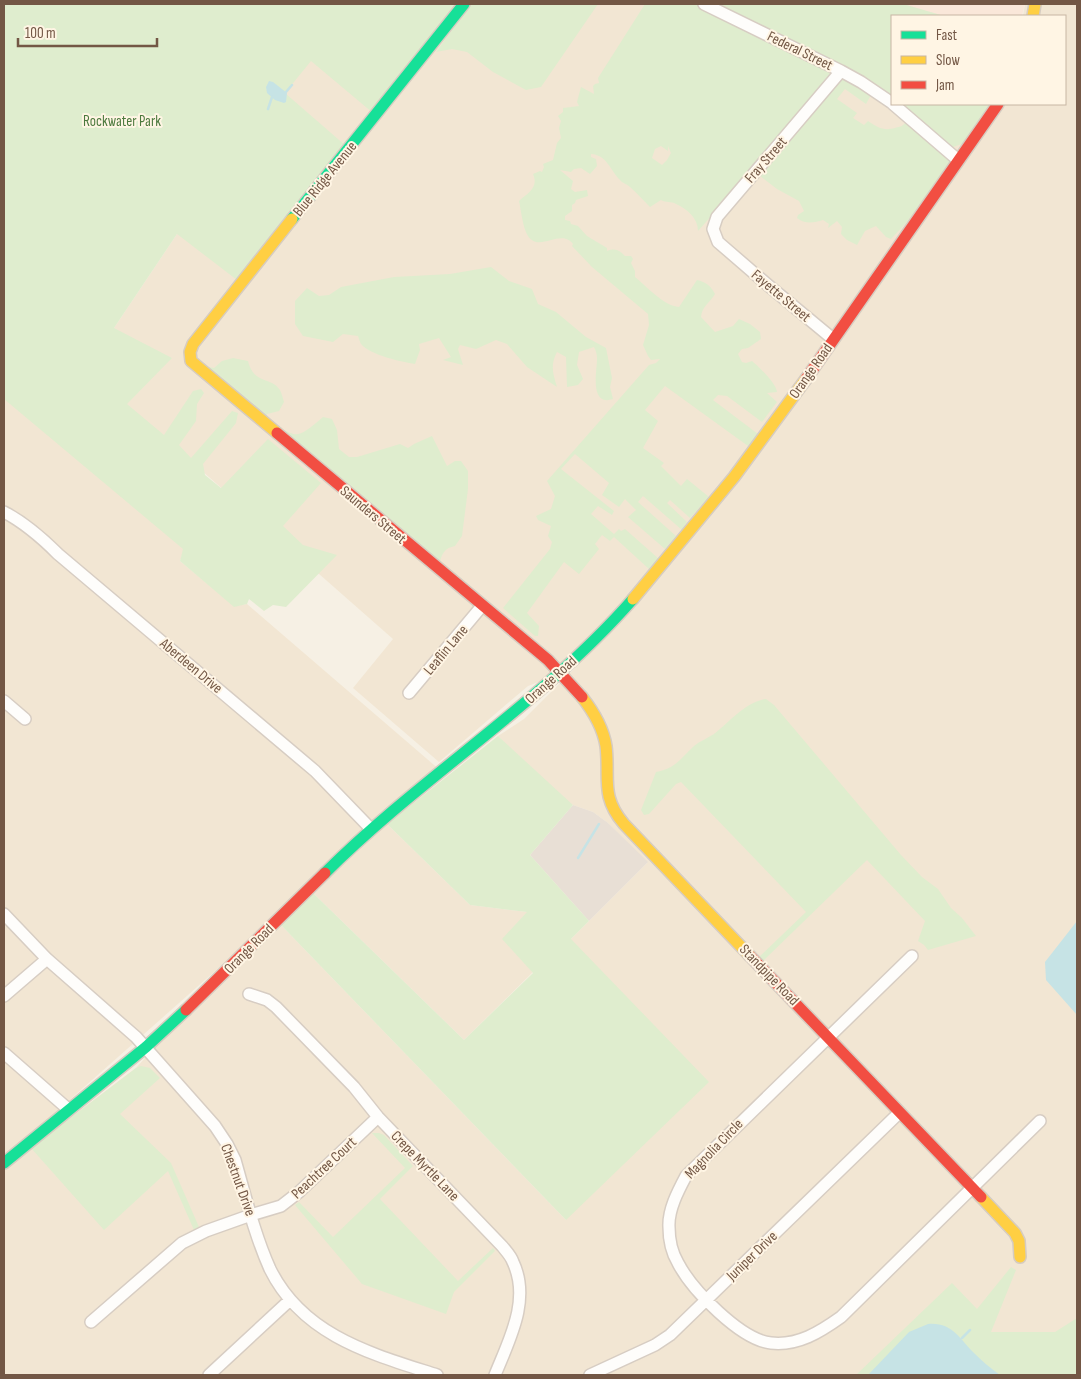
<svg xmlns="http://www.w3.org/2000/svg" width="1081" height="1379" font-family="'Sofia Sans Condensed',sans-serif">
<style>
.residential{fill:#f2e6d3}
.commercial{fill:#fae7d9}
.industrial{fill:#e8dfd5}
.green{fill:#dfedce;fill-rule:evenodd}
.water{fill:#c6e3e5}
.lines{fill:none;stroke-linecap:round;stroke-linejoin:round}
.stream{stroke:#c6e3e5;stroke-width:2.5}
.street-casing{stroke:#d7cdc3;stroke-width:14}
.fast-casing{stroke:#d6ccc1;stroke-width:14}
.slow-casing{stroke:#d6ccc1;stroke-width:14}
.jam-casing{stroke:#d6ccc1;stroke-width:14}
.street{stroke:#fefdfb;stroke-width:11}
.fast{stroke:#16e098;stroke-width:11}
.slow{stroke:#ffcf43;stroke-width:11}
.jam{stroke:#f24e42;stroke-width:11}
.labels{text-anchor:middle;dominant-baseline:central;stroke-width:4;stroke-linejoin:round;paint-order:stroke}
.street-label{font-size:15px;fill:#735745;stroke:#fff5e4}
.park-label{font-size:15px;fill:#4c793d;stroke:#fff5e4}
</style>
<rect width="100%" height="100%" fill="#f6f0e4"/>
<path class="residential" d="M 251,4 L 917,4 L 953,16 L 892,16 L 892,104 L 1065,104 L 1065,16 L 1023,16 L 1025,4 L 1077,4 L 1077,1375 L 4,1375 L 4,1168 L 136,1068 L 162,1039 L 281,925 L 566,1220 L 571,939 L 647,863 L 608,823 L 593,812 L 573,805 L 550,790 L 498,736 L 524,719 L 575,668 L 528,686 L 439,762 L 353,688 L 393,639 L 126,404 L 114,328 L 177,234 L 285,92 Z
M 4,397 L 184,549 L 180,561 L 234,606 L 247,604 L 441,771 L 4,1158 Z
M 387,824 L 470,905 L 527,912 L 533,972 L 464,1040 L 313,893 Z"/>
<path class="commercial" d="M 903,4 L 1025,4 L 1022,16 L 944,16 Z"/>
<path class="industrial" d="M 573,805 L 593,812 L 608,823 L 648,862 L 589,921 L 530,855 Z"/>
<path class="green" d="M 4,4 L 459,4 L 373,113 L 311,61 L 285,93 L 346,146 L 237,280 L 177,234 L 114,328 L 172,358 L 127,404 L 164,435 L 193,391 L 201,389 L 204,393 L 197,404 L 196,421 L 179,445 L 191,458 L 232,411 L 238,413 L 236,423 L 203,464 L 205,475 L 221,488 L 268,439 L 321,483 L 283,526 L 303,545 L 337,555 L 286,607 L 273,605 L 264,611 L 249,599 L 247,604 L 234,607 L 180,561 L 183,549 L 4,399 Z
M 471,4 L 598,4 L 541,87 L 526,90 L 493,72 L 467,52 L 452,49 L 436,52 Z
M 645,4 L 698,4 L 872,93 L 866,104 L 845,89 L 837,99 L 857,113 L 853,118 L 864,125 L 868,121 C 878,128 884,131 895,128 C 901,126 902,127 906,122 L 952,160 L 906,223 L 891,239 L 886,237 L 876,226 L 865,231 L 857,245 L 847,240 L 841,234 L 842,227 L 837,221 L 828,228 L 829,224 L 823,220 C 814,223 804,224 797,218 L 798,215 L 804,211 L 799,201 L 777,189 L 752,170 L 698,231 C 698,218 687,209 676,204 C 671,201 666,203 661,200 L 650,207 C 643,200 637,193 630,187 C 627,184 622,183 620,180 C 610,170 607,155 591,154 L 591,157 L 596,159 L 597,166 L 590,174 L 581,168 L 574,169 L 571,172 L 560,170 L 573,181 L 571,189 L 575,192 L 587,190 L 588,196 L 576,200 L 575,203 L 572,205 L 572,211 L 565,216 L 565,220 L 570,221 L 571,224 L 578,226 L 587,236 L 607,248 L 607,251 C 616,248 619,250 625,256 L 631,256 L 633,259 L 631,263 L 635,271 L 635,277 C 646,286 664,306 679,307 L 697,280 C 706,282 711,286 715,294 C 710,303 702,306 701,317 L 715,332 L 733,326 L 739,319 L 750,324 L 760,332 L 761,339 L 748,348 L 742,349 L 738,354 L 742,362 L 746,363 L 752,361 C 759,367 776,383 777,392 L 767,393 L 777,402 L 762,422 L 727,396 L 718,395 L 713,400 L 758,434 L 748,446 L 665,386 L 645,410 L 658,421 L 643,448 L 664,463 L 661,466 L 681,486 L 687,479 L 709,497 L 690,518 L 670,500 L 667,503 L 687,522 L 682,530 L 643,496 L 638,502 L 676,536 L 665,549 L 628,517 L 636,510 L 625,499 L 619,507 L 602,495 L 609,483 L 575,454 L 561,469 L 614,511 L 612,515 L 598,506 L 591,514 L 614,534 L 619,529 L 621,531 L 625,529 L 659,559 L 649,569 L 614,537 L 610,541 L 602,535 L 595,544 L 599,549 L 579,574 L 564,562 L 527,613 L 539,626 L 538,636 L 535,636 L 503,608 L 550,549 L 552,542 L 548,536 L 551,526 L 538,520 L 536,516 L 551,509 L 555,496 L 547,481 L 649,365 L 656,363 L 660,359 L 651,360 L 648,356 L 643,345 L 649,325 L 648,314 L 592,267 L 572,246 L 573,244 C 561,228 539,253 528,236 C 523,229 521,210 519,201 C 528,193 539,188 533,174 L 540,171 L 542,172 L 544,167 L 543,164 L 553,160 L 557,143 L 561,138 L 559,128 L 561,121 L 558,116 L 563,112 L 563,108 L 579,106 L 577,102 L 581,87 L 594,94 L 593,86 L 595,84 L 599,83 L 598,78 ZM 661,146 L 668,151 L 668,146 L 671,153 L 667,160 L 662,165 L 652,158 L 655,149 Z
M 711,4 L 903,4 L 944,16 L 892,16 L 892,98 L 860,75 Z
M 899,104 L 990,104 L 962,144 L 953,147 Z
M 491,267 L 509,281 L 532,289 L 538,304 L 556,312 L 586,337 L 606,348 L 612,378 L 610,387 L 613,399 C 589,407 597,371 597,359 C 597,354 596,351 594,347 L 579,352 L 577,365 L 583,379 L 578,385 L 567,387 L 566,357 L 557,352 C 550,365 553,374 557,387 L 527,367 L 507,344 L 496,340 L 476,349 L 460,345 L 458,349 L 463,365 L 443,360 L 451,357 L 439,338 L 419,344 L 420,350 L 415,364 C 402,362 370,355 361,344 C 360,342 359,339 358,336 L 343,334 L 333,342 L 303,336 L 295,324 L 295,301 L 307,288 L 319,296 L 329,295 L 341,287 L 394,277 L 450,274 Z
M 233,358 L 248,361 C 254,385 271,376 280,390 C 282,394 283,399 284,402 L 279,411 L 267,414 L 266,419 C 297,437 294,442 323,417 L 332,419 L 337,430 L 339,449 L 349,457 L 357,457 L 400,444 L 408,448 L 414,444 L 432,436 L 447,466 L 455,461 L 461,461 L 468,471 L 468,489 L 462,536 L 455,546 C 445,548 442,553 440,562 L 210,374 L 204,366 L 214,368 L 222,361 Z
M 766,699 L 774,705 L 901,855 L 922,877 L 938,889 L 951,908 L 962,918 L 976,936 L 928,950 L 924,945 L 918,941 L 925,921 L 867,860 L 763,961 L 759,957 L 806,912 L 681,782 L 676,784 L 649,814 L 644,815 L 641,810 L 656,772 C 676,768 680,759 694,746 C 700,741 708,738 714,734 C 730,722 745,702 766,699 Z
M 498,736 L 573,805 L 530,855 L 589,921 L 571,939 L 709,1082 L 566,1220 L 281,925 L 313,893 L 464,1040 L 533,973 L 502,939 L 527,912 L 470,905 L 387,824 Z
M 141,1066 L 150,1068 L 160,1078 L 120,1114 L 171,1163 L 199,1227 L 194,1230 L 168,1171 L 104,1230 L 31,1148 L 136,1068 Z
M 372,1133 L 379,1133 L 384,1135 L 413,1166 L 380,1199 L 458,1281 L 493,1248 L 495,1251 L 454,1292 L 446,1314 L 362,1284 L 295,1205 L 299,1202 L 333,1237 L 405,1168 Z
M 1011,1267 L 1016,1270 L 991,1332 L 1055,1332 L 1077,1318 L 1077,1375 L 856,1375 L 952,1283 L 977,1309 Z"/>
<path class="water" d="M 269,81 L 273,82 L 287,93 L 286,102 L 284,103 L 275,100 L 267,93 L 266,87 Z
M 1077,921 L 1077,1015 L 1046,980 L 1045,962 Z
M 928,1324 C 952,1322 959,1338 973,1352 C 981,1360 990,1368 1000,1375 L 868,1375 L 909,1332 Z"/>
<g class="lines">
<path class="stream" d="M 286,92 L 292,85
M 268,109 L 272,97
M 578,858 L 599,824
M 962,1338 L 970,1330"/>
<defs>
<path id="street" d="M 704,4 L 841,71 L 861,82 L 892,103
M 893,104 L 958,160
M 833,339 L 769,286 L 718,242 L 713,229 L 717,217 L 841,71
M 4,512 C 25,523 42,538 58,554 L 315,771 L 371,829
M 409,693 L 482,606
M 4,701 L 25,719
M 4,914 L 47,959 L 136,1037 L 215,1126 L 227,1144 L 235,1160 C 245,1195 255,1236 270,1269 C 303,1336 372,1354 437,1375
M 912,956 L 686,1176 C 678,1191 668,1210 669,1227 C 669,1239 672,1253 678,1263 C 692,1290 741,1340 771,1343 C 798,1346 820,1332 841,1317 L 1040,1121
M 249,994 L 267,1000 L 276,1007 L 354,1087 L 378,1117 L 502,1246 C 506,1251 511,1256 513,1262 C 531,1300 509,1340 495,1375
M 4,996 L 47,959
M 4,1053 L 68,1109
M 91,1322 L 182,1243 L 206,1231 L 251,1215 L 281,1206 L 299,1192 L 378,1117
M 209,1375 L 290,1300
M 590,1375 L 655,1345 L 670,1335 L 899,1113"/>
<path id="fast" d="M 292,219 L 464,4
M 325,873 C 422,776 542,703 633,599
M 4,1163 L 146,1047 L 186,1010"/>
<path id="slow" d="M 1033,16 L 1035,4
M 277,433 L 191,361 L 190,352 L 193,344 L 292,219
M 633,599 L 734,477 L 806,379
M 582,697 C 593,711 603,727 606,746 C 610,778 600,796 624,824 L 750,956
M 981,1197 L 1015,1233 L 1019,1241 L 1020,1257"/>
<path id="jam" d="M 806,379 L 998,104
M 277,433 L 548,660 L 582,697
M 750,956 L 981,1197
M 186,1010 L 325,873"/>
</defs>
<use href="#street" class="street-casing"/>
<use href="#fast" class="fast-casing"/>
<use href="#slow" class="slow-casing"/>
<use href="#jam" class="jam-casing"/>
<use href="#street" class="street"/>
<use href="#fast" class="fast"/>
<use href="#slow" class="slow"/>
<use href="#jam" class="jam"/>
</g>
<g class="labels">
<g class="street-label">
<text transform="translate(800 51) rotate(26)">Federal Street</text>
<text transform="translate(766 160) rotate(-49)">Fray Street</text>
<text transform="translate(325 179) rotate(-51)">Blue Ridge Avenue</text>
<text transform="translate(781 296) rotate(40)">Fayette Street</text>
<text transform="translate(811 371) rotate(-55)">Orange Road</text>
<text transform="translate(373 515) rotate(40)">Saunders Street</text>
<text transform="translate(446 650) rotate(-50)">Leaflin Lane</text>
<text transform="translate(191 666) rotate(40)">Aberdeen Drive</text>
<text transform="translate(551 680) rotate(-42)">Orange Road</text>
<text transform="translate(249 949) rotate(-45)">Orange Road</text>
<text transform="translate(769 975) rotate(46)">Standpipe Road</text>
<text transform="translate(714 1149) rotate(-46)">Magnolia Circle</text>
<text transform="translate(425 1166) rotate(46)">Crepe Myrtle Lane</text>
<text transform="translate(324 1168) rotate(-43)">Peachtree Court</text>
<text transform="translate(238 1180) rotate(70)">Chestnut Drive</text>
<text transform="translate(752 1256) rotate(-44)">Juniper Drive</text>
</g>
<g class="park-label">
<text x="122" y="121">Rockwater Park</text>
</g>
</g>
<rect width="1081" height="1379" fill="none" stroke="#735745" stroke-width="10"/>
<rect x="891" y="15" width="175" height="90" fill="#fff5e4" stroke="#c7b6a4"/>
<rect x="901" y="31" width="25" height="8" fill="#16e098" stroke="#c7b6a4"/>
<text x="936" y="40" font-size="15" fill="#735745">Fast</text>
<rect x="901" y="56" width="25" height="8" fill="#ffcf43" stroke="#c7b6a4"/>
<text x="936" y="65" font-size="15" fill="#735745">Slow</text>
<rect x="901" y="81" width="25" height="8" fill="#f24e42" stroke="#c7b6a4"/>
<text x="936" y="90" font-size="15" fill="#735745">Jam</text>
<path d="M18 38v8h139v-8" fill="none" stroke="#735745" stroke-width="2.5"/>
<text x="25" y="38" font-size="15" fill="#735745" stroke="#fff5e4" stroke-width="4" paint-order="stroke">100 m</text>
</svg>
